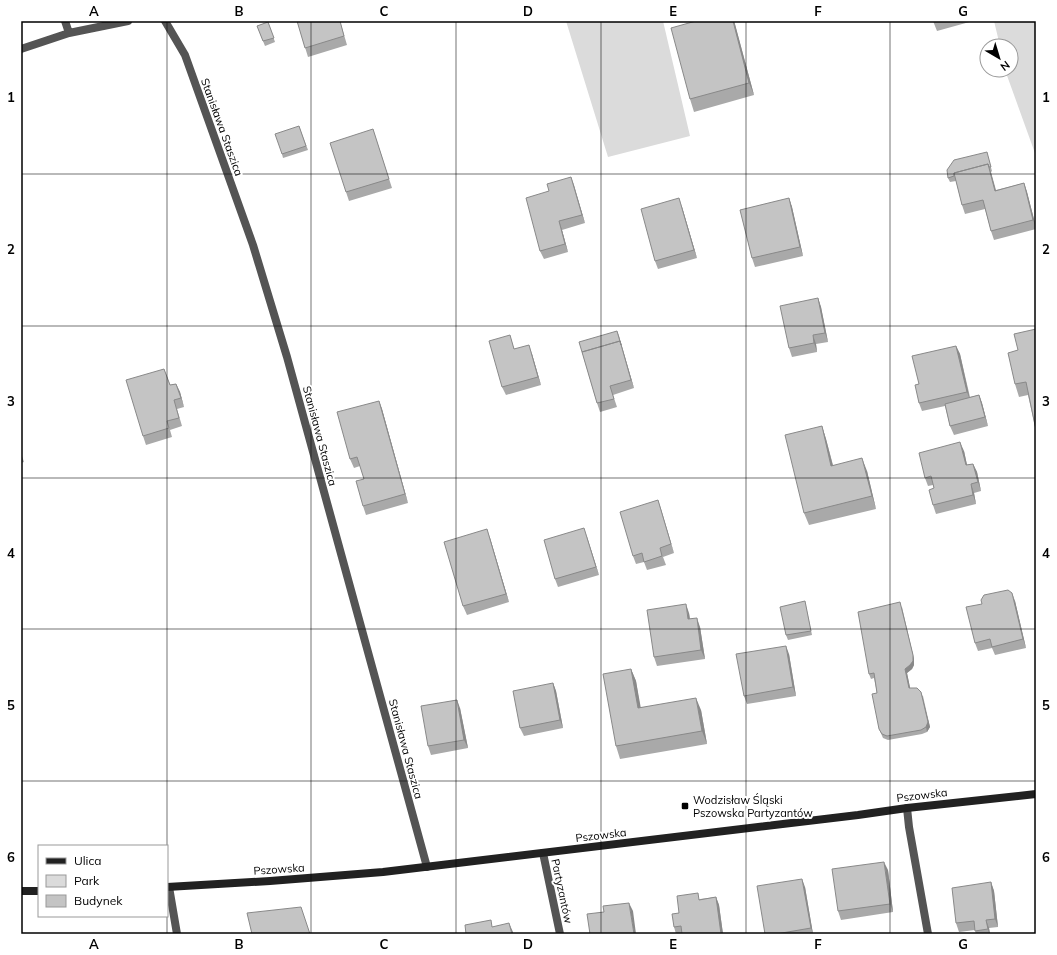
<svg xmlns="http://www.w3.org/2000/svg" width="1057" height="955" font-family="Mulish,sans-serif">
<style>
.green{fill:#dbdbdb}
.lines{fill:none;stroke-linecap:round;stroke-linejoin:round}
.service{stroke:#545454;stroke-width:8}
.minor{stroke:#545454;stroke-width:8}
.secondary{stroke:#212121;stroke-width:8}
.wall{fill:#a9a9a9}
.shaded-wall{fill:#898989}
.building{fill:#c4c4c4;stroke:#898989}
.grid{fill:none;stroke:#000;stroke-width:1;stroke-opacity:0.55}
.poi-dot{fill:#000;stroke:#fff;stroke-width:1.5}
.labels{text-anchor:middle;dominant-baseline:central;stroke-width:4;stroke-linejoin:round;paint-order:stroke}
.street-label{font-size:11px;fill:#000;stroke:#fff}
.poi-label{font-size:11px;fill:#000;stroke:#fff;text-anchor:start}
.neatline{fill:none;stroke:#000;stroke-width:1.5}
.grid-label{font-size:13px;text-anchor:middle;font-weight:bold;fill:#000}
</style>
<rect width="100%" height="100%" fill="#fff"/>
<path class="green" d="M 566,21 L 663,21 L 690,136 L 608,157 Z
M 994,21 L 1036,21 L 1036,156 L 1005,70 L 1011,70 L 1011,46 L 1000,46 Z"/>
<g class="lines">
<path class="service" d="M 907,808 L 909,827 L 928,934"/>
<path class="minor" d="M 65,21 L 69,33 L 128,21
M 165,21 L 185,55 L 253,245 L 287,357 L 427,867
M 21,49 L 69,33
M 543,853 L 560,934
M 169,887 L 177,934"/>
<path class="secondary" d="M 167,887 L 270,881 L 383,872 L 858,815 L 907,808 L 1036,794
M 21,891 L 39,891"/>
</g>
<path class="wall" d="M 297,21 L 340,21 L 347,45 L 308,57 Z
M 696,21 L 734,21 L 754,95 L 694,112 L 690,99 Z
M 933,21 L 973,21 L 937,31 Z
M 268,22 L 275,42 L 265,46 L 257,26 Z
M 299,126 L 308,150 L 283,158 L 282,154 Z
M 373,129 L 392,188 L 349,201 L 346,192 Z
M 988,157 L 992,171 L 991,172 L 996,190 L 1024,183 L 1027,192 L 1036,227 L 1036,229 L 994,240 L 991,231 L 985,209 L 965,214 L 962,205 L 956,181 L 950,182 L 948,178 Z
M 571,177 L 585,223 L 562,230 L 568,252 L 544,259 L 540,251 L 549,191 Z
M 789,198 L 792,207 L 803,256 L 755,267 L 752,258 Z
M 682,207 L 697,258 L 658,269 L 655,261 Z
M 818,298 L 821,307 L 828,342 L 816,344 L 817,352 L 792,357 L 789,348 Z
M 1036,329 L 1036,431 L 1028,395 L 1019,397 L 1015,384 L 1018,350 Z
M 617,331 L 634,388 L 613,395 L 617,407 L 600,412 L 597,403 L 582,352 Z
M 510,335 L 514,349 L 532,354 L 541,385 L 506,395 L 502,387 Z
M 956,346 L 960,354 L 970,397 L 979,395 L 982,403 L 988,426 L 954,435 L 950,426 L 945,406 L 922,411 L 919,403 L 919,384 Z
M 164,369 L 170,385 L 176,384 L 180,392 L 184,407 L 177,409 L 182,426 L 170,430 L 172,437 L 146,445 L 143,436 Z
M 379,401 L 382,409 L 408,503 L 366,515 L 363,506 L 364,479 L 360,466 L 354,468 L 350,459 Z
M 822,426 L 826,439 L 833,465 L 867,471 L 876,509 L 809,525 L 804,513 Z
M 964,451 L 967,465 L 973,464 L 977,472 L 981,491 L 974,493 L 976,504 L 936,514 L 933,505 L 934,488 L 933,485 L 928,486 L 925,478 Z
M 21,453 L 24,462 L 21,463 Z
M 658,500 L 674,553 L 663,557 L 666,565 L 647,570 L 644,562 L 636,564 L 633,556 Z
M 587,537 L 599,575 L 558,587 L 555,579 Z
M 490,538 L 509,602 L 467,615 L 463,606 Z
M 805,601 L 806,606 L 812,635 L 788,640 L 786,635 Z
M 1015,601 L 1026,648 L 995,655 L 992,648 L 978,651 L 975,643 Z
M 902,607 L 914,659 L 914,665 L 912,669 L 907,673 L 910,688 L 923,696 L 930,727 L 927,732 L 922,734 L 888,740 L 883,738 L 879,729 L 877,693 L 874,678 L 871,679 L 869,674 Z
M 689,613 L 690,619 L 700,627 L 705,659 L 657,666 L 654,657 Z
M 789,654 L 796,696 L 747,704 L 744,696 Z
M 631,669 L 636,681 L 640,707 L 701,710 L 707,744 L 620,759 L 616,746 Z
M 553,683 L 556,691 L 563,728 L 524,736 L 520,728 Z
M 460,708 L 468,748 L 431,755 L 428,746 Z
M 888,870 L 893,912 L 841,920 L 838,911 Z
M 991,882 L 994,891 L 998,927 L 989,928 L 990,934 L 976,934 L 975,930 L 959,932 L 956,923 Z
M 805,887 L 813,934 L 765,934 Z
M 716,897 L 719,905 L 723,934 L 676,934 L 674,927 L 679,913 L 700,899 Z"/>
<path class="shaded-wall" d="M 733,21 L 734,21 L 735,24 L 754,95 L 749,83 Z
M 988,164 L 991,173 L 998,199 L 995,191 Z
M 571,177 L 574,185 L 585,223 L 582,215 Z
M 1024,183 L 1027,192 L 1036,227 L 1033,220 Z
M 679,198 L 682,207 L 697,258 L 694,250 Z
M 789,198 L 792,207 L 803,256 L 800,247 Z
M 559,221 L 562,230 L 568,252 L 565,244 Z
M 818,298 L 821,307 L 828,342 L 825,333 Z
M 617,331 L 619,336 L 634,388 L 631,380 Z
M 813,335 L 816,344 L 817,352 L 814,343 Z
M 529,345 L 532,354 L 541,385 L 538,377 Z
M 956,346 L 960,354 L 970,400 L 967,392 Z
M 176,384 L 180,392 L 184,407 L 181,398 Z
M 979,395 L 982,403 L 988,426 L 985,417 Z
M 379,401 L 382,409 L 408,503 L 405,494 Z
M 822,426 L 826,439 L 836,478 L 831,466 Z
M 960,442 L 964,451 L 969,474 L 966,465 Z
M 862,458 L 867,471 L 876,509 L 872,496 Z
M 973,464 L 977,472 L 981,491 L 978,482 Z
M 971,484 L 974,493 L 976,504 L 973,495 Z
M 658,500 L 661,509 L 674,553 L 671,544 Z
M 584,528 L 587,537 L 599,575 L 596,567 Z
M 487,529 L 490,538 L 509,602 L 506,594 Z
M 1012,593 L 1015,601 L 1026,648 L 1023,639 Z
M 900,602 L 914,659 L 914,665 L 912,669 L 907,673 L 911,692 L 909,688 L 905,669 Z
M 686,604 L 689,613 L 691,628 L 688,619 Z
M 697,618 L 700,627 L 705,659 L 701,650 Z
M 786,646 L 789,654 L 796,696 L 793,687 Z
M 631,669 L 636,681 L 643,720 L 638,708 Z
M 553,683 L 556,691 L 563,728 L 560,720 Z
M 921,692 L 930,727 L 927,732 L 926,727 Z
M 696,698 L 701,710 L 707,744 L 702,731 Z
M 457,700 L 460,708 L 468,748 L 464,740 Z
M 884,862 L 888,870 L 893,912 L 890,904 Z
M 802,879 L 805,887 L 813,934 L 811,928 Z
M 991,882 L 994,891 L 998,927 L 995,919 Z
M 716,897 L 719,905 L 723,934 L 721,934 Z
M 629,903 L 633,911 L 636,934 L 634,934 Z
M 986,920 L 989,928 L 990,934 L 989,934 L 988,929 Z
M 509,923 L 513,932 L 513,934 L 512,934 Z"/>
<path class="building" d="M 297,21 L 340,21 L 344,36 L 305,48 Z
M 696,21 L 733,21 L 749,83 L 690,99 L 671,28 Z
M 268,22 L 274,38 L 263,41 L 257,26 Z
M 299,126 L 306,146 L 282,154 L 275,134 Z
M 373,129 L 389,179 L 346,192 L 330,143 Z
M 987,152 L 991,167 L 989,167 L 988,164 L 954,173 L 954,176 L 948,178 L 947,170 L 954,160 Z
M 988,164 L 995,191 L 1024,183 L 1033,220 L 991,231 L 983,200 L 962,205 L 954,173 Z
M 571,177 L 582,215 L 559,221 L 565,244 L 540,251 L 526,198 L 549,191 L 547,184 Z
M 679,198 L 694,250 L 655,261 L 641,209 Z
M 789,198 L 800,247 L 752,258 L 740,210 Z
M 818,298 L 825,333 L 813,335 L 814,343 L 789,348 L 780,306 Z
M 1036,329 L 1036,430 L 1026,382 L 1015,384 L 1008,353 L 1018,350 L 1014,334 Z
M 617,331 L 621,345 L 620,341 L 582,352 L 579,342 Z
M 510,335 L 514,349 L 529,345 L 538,377 L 502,387 L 489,341 Z
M 620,341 L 631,380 L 610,386 L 614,399 L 597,403 L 582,352 Z
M 956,346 L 967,392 L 919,403 L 915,385 L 919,384 L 912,356 Z
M 164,369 L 170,385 L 176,384 L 181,398 L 174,400 L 179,418 L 167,421 L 169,428 L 143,436 L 126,380 Z
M 979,395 L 985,417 L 950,426 L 945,404 Z
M 379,401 L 405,494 L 363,506 L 356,481 L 364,479 L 357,457 L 350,459 L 337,412 Z
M 822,426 L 831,466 L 862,458 L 872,496 L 804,513 L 785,435 Z
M 960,442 L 966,465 L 973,464 L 978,482 L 971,484 L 973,495 L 933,505 L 929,490 L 934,488 L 931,476 L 925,478 L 919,453 Z
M 658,500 L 671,544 L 660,548 L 662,556 L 644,562 L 642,553 L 633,556 L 620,512 Z
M 584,528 L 596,567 L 555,579 L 544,540 Z
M 487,529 L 506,594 L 463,606 L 444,542 Z
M 1008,590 L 1012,593 L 1023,639 L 992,647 L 990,639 L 975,643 L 966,607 L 982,604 L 981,600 L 984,595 Z
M 805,601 L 811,631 L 786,635 L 780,607 Z
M 900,602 L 913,655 L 913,661 L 910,665 L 905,669 L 909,688 L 917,688 L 921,692 L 928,722 L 926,727 L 921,730 L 887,736 L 882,734 L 879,729 L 872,694 L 877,693 L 874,673 L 869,674 L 858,612 Z
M 686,604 L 688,619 L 697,618 L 701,650 L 654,657 L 647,610 Z
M 786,646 L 793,687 L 744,696 L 736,654 Z
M 631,669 L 638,708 L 696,698 L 702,731 L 616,746 L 603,674 Z
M 553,683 L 560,720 L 520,728 L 513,691 Z
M 457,700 L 464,740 L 428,746 L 421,706 Z
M 884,862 L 890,904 L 838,911 L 832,869 Z
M 802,879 L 811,928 L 776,934 L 765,934 L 757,886 Z
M 991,882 L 995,919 L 986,920 L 988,929 L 975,931 L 974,921 L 956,923 L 952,888 Z
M 698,893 L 699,900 L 716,897 L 721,934 L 682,934 L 681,926 L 674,927 L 672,914 L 679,913 L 677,896 Z
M 629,903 L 634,934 L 588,934 L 590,934 L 587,914 L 604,912 L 603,906 Z
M 301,907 L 310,934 L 252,934 L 247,913 Z
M 491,920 L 492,927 L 509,923 L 512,934 L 466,934 L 465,925 Z"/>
<path class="grid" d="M 167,21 L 167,846M 311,21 L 311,934M 456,21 L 456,934M 601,21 L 601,934M 746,21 L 746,934M 890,21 L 890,934M 21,174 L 1036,174M 21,326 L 1036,326M 21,478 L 1036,478M 21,629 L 1036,629M 21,781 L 1036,781M 167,916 L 167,934"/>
<rect class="poi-dot" x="681" y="802" width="8" height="8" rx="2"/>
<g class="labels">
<g class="street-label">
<text transform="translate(222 127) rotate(70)">Stanisława Staszica</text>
<text transform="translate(320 436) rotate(75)">Stanisława Staszica</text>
<text transform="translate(406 749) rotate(75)">Stanisława Staszica</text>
<text transform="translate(922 795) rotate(-7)">Pszowska</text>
<text transform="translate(601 835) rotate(-7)">Pszowska</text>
<text transform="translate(279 869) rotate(-4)">Pszowska</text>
<text transform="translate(562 891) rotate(78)">Partyzantów</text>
</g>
<g class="poi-label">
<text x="693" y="800">Wodzisław Śląski<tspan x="693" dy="13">Pszowska Partyzantów</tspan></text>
</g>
</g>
<rect width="1057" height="955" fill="none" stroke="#ffffff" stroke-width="44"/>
<rect x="38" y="845" width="130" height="72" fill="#ffffff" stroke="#999999"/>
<rect x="46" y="858" width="20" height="6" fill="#212121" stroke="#999999"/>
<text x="74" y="865" font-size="12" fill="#000000">Ulica</text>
<rect x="46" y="875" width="20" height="12" fill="#dbdbdb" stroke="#999999"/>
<text x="74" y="885" font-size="12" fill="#000000">Park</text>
<rect x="46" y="895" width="20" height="12" fill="#c4c4c4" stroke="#999999"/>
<text x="74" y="905" font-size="12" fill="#000000">Budynek</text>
<g transform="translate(999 58) rotate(142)"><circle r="19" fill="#ffffff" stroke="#999999"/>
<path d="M0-3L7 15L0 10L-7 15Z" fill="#000000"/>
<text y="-6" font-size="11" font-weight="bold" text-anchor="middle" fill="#000000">N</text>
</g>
<rect x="22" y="22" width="1013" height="911" class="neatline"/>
<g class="grid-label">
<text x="94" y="16">A</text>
<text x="239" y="16">B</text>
<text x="384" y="16">C</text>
<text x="528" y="16">D</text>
<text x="673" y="16">E</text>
<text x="818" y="16">F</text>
<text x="963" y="16">G</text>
<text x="11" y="102">1</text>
<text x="1046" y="102">1</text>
<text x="11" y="254">2</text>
<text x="1046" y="254">2</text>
<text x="11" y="406">3</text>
<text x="1046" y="406">3</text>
<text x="11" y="558">4</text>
<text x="1046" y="558">4</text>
<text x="11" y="710">5</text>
<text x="1046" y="710">5</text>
<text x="11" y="862">6</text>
<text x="1046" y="862">6</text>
<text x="94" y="949">A</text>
<text x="239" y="949">B</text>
<text x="384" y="949">C</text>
<text x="528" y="949">D</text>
<text x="673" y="949">E</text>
<text x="818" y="949">F</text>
<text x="963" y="949">G</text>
</g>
</svg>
